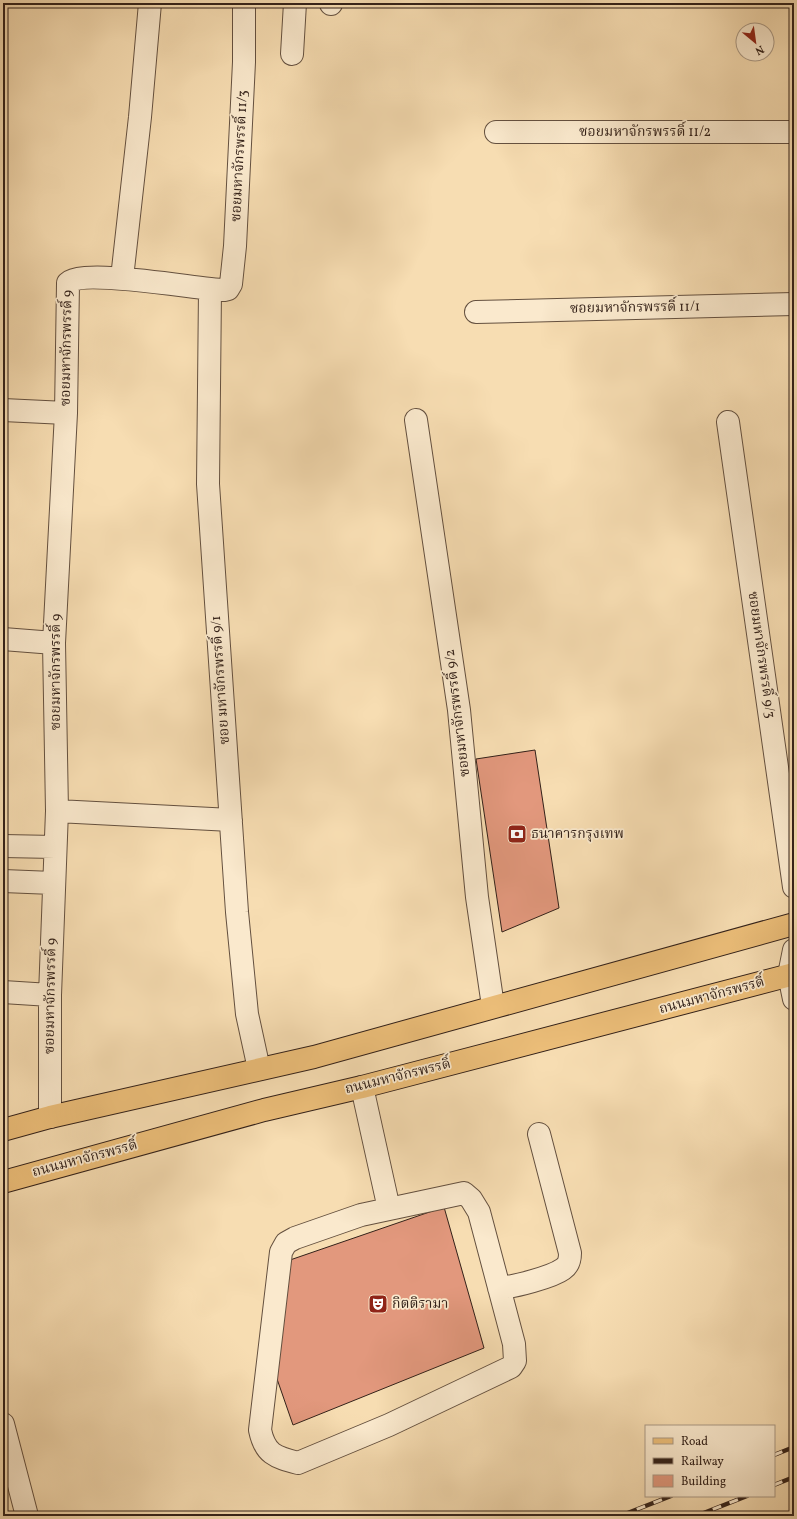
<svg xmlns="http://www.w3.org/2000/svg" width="797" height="1519" font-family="Vollkorn,'Noto Serif Thai',serif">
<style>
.building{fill:#e2987d;stroke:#332119}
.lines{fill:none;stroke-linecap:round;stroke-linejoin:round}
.minor-casing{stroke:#64503f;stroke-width:24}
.major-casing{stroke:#332119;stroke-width:24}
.minor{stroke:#fae9cd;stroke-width:22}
.major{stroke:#ecbe79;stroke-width:22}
.rail-casing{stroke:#332119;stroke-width:4.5}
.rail{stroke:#fae9cd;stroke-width:3;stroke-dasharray:9;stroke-linecap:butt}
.labels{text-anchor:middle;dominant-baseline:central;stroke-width:3.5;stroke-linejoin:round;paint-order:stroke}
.street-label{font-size:14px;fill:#332119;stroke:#fae9cd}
.poi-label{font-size:14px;fill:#332119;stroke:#fae9cd;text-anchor:start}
</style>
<rect width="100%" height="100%" fill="#f7ddb2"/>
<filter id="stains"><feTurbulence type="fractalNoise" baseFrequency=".005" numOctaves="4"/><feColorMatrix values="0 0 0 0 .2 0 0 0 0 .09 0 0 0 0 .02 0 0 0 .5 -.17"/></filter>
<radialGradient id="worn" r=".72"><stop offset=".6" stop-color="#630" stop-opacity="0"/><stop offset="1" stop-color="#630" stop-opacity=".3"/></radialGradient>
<path class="building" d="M 535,750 L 559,908 L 502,932 L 476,759 Z
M 444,1207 L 484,1348 L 293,1425 L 276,1376 L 290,1260 Z"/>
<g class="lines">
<defs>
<path id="minor" d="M 331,4 L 331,3
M 292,54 L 295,3
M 496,132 L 794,132
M 122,278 L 140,117 L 150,3
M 210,290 L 208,484 L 237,912 L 247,1014 L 259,1069
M 476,312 L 794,304
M 3,410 L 66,413
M 416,420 L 459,710 L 477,897 L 493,1006
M 728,422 L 794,887
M 3,639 L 54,643
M 57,811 L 231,820
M 3,846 L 55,847
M 3,881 L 53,883
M 794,950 L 789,975 L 794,999
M 3,992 L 50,995
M 362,1087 L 389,1209
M 50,1117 L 50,995 L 57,811 L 54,643 L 66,413 L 68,283 C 84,268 197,289 224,290 L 228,289 L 231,284 L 235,246 L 244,62 L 244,3
M 464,1193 L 471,1199 L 479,1212 L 514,1344 L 515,1361 L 511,1367 L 389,1425 L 298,1463 C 275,1457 265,1454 260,1430 L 281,1252 L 286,1243 L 295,1238 L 361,1215 Z
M 499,1288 C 514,1287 552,1277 563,1269 C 569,1265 570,1260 570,1253 L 539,1134
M 3,1424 L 27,1516"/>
<path id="major" d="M 3,1130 L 50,1117 L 314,1057 L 794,924
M 3,1182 L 264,1110 L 362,1087 L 794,974"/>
</defs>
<use href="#minor" class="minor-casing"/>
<use href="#major" class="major-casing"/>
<use href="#minor" class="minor"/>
<use href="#major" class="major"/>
<defs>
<path id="rail" d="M 774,1455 L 794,1447
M 774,1485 L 794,1477
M 620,1516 L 671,1496
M 696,1516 L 747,1496"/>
</defs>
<use href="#rail" class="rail-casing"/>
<use href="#rail" class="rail"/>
</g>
<defs>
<symbol id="bank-square" viewBox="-11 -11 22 22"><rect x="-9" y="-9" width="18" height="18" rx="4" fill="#8f2418" stroke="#fae9cd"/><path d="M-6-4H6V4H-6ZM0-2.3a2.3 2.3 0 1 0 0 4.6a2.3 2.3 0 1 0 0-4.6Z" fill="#fff"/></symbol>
<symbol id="theatre-square" viewBox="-11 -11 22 22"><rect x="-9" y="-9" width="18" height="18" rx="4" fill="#8f2418" stroke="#fae9cd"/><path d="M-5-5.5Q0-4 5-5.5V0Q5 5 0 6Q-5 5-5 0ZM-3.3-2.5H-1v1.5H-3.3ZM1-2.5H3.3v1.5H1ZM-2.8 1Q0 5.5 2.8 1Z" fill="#fff"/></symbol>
</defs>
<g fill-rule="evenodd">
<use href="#bank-square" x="506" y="823" width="22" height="22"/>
<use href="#theatre-square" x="367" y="1293" width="22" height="22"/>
</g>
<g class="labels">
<g class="street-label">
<text x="645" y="132">ซอยมหาจักรพรรดิ์ 11/2</text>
<text transform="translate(240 156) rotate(-87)">ซอยมหาจักรพรรดิ์ 11/3</text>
<text transform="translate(635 308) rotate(-1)">ซอยมหาจักรพรรดิ์ 11/1</text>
<text transform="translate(67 348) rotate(-89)">ซอยมหาจักรพรรดิ์ 9</text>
<text transform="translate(761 655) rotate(82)">ซอยมหาจักรพรรดิ์ 9/3</text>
<text transform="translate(56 672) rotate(-90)">ซอยมหาจักรพรรดิ์ 9</text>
<text transform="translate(221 680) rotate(-94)">ซอย มหาจักรพรรดิ์ 9/1</text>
<text transform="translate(458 713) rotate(-97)">ซอยมหาจักรพรรดิ์ 9/2</text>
<text transform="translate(51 996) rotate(-89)">ซอยมหาจักรพรรดิ์ 9</text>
<text transform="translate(712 996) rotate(-15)">ถนนมหาจักรพรรดิ์</text>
<text transform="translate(398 1077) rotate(-14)">ถนนมหาจักรพรรดิ์</text>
<text transform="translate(85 1159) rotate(-15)">ถนนมหาจักรพรรดิ์</text>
</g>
<g class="poi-label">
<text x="531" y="834">ธนาคารกรุงเทพ</text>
<text x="392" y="1304">กิตติรามา</text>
</g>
</g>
<rect width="797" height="1519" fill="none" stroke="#f7ddb2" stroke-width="16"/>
<rect x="4" y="4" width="789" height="1511" fill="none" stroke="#332119" stroke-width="2"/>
<rect x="8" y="8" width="781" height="1503" fill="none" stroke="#332119"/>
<rect x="645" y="1425" width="130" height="72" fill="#fae9cd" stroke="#aa9985"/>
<rect x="653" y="1438" width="20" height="6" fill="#ecbe79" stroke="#aa9985"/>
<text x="681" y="1445" font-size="12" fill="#332119">Road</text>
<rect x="653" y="1458" width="20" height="6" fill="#332119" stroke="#aa9985"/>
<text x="681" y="1465" font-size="12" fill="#332119">Railway</text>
<rect x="653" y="1475" width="20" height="12" fill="#e2987d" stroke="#aa9985"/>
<text x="681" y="1485" font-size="12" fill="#332119">Building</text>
<g transform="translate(755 42) rotate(151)"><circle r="19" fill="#fae9cd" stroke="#aa9985"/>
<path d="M0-3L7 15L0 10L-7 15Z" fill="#8f2418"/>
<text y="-6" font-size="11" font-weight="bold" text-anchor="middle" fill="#332119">N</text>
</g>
<rect width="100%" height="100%" filter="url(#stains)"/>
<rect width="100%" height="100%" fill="url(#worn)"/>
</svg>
